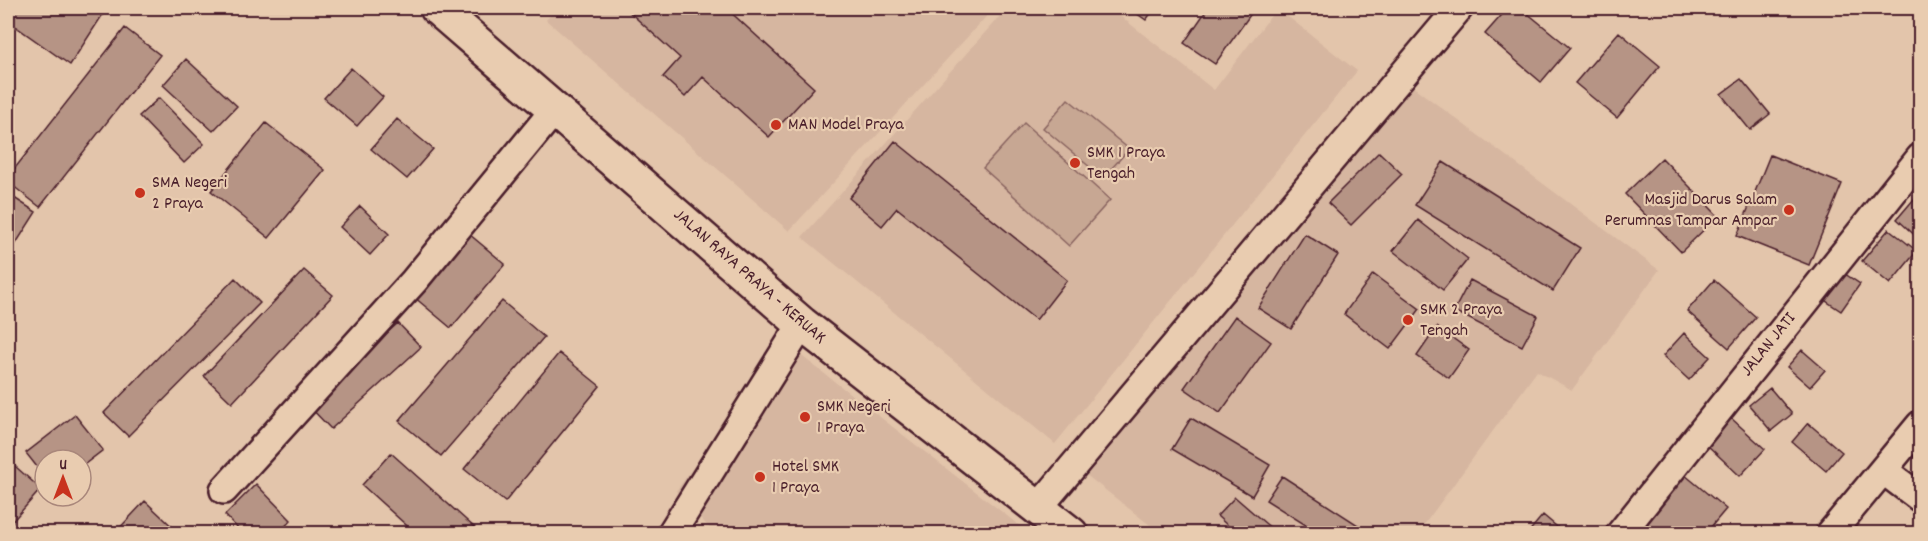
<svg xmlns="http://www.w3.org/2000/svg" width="1928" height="541" font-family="Dekko,sans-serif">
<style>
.built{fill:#d6b6a0}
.green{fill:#c7a793;stroke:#88635f;stroke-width:1.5}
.building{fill:#b69485;stroke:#4a1f2b;stroke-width:1.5}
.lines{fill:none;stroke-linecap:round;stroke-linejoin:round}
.street-casing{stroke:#4a1f2b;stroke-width:32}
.primary-casing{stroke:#4a1f2b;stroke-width:38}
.street{stroke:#e9ccb0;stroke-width:27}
.primary{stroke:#e9ccb0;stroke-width:33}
.poi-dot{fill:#c8321e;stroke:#e9ccb0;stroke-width:2}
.labels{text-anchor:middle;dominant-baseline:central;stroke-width:4.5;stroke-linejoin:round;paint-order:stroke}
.poi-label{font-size:18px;fill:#4a1f2b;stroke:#e9ccb0;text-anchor:start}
.street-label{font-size:18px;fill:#4a1f2b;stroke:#e9ccb0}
</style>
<rect width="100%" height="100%" fill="#e3c5ab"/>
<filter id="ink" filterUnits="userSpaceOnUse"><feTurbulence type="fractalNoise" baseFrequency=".0167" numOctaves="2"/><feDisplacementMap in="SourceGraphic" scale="12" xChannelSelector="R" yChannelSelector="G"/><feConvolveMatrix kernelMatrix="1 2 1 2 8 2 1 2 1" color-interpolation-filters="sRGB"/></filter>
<g filter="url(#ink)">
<path class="built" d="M 557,8 L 994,8 L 789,231 L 546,20 Z
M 1007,8 L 1110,8 L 1214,90 L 1277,8 L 1357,71 L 1055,444 L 802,237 Z
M 1400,77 L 1659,270 L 1572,390 L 1537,371 L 1418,533 L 1160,533 L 1071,463 Z
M 785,343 L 1029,533 L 773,534 L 766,528 L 763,533 L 714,533 L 676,491 Z"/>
<path class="green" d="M 1068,99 L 1129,149 L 1103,178 L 1043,128 Z
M 1024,123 L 1110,200 L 1069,246 L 983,168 Z"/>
<path class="building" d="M 8,8 L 107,8 L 70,65 L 8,21 Z
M 625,8 L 726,8 L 814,88 L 769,137 L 703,77 L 685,97 L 663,77 L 680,58 Z
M 1129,8 L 1155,8 L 1146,20 Z
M 1208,8 L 1255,8 L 1215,64 L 1184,43 Z
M 1508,8 L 1521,8 L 1570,48 L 1541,82 L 1485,34 Z
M 125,28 L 160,55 L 40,207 L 8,182 L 8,177 Z
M 1619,32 L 1660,66 L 1617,118 L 1575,83 Z
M 186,59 L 237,106 L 213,131 L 163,85 Z
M 351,68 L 383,97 L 357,126 L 324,98 Z
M 1741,79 L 1770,114 L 1750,130 L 1721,94 Z
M 159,98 L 204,144 L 184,163 L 139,116 Z
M 397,119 L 433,149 L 407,179 L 371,149 Z
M 266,123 L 325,170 L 269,238 L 211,191 Z
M 895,141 L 1067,280 L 1036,320 L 897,208 L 882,226 L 849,198 Z
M 1379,152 L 1402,174 L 1351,225 L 1328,203 Z
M 1770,155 L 1842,184 L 1809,265 L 1737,236 Z
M 1662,158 L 1718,216 L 1681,252 L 1625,194 Z
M 1443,162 L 1580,248 L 1553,291 L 1415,205 Z
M 1920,192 L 1920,240 L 1897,219 Z
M 8,194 L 36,212 L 8,256 Z
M 360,206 L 389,234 L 370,255 L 340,227 Z
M 1418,220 L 1468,259 L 1443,290 L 1393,251 Z
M 1889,229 L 1917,251 L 1890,284 L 1862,261 Z
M 469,234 L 505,264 L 451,328 L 414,297 Z
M 1305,234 L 1338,255 L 1291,329 L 1258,308 Z
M 1836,268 L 1860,284 L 1841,311 L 1817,295 Z
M 304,270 L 333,295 L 232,403 L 204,376 Z
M 1373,274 L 1420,309 L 1390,349 L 1344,314 Z
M 235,278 L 260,303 L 128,436 L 104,413 Z
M 1470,280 L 1538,316 L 1522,346 L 1454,311 Z
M 1714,280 L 1756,317 L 1729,348 L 1687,311 Z
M 502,301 L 544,337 L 441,456 L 399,421 Z
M 1235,316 L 1271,342 L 1220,413 L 1184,388 Z
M 398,323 L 421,347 L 331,429 L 308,405 Z
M 1437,327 L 1469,350 L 1449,378 L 1417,356 Z
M 1684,333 L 1710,357 L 1689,380 L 1663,356 Z
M 1802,350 L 1825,370 L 1810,387 L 1787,367 Z
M 559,353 L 600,386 L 505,502 L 464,469 Z
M 1770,388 L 1792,414 L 1771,431 L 1749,405 Z
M 75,415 L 103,450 L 81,467 L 81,460 L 45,460 L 45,477 L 26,453 Z
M 1191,418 L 1270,465 L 1252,496 L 1172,449 Z
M 1731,418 L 1765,449 L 1740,476 L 1706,444 Z
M 1808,423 L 1842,452 L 1826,471 L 1792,442 Z
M 391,453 L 475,528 L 470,534 L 416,534 L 362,485 Z
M 8,460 L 41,489 L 10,524 L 8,522 Z
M 1679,470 L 1726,509 L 1705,534 L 1639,534 L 1631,527 Z
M 1282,476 L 1372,534 L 1320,534 L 1266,500 Z
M 256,484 L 291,520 L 278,534 L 243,534 L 225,515 Z
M 1235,497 L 1273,530 L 1270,534 L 1237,534 L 1217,516 Z
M 145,501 L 180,534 L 114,534 Z
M 1543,515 L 1563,532 L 1562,534 L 1527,534 Z"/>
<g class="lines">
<defs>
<path id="street" d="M 1883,470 L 1920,498
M 224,490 L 414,281 L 556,108
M 1038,508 L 1459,8
M 671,534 L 802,324
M 1620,534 L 1920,158
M 1830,534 L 1920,425"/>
<path id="primary" d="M 437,8 L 802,324 L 1071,534"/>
</defs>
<use href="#street" class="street-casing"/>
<use href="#primary" class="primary-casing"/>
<use href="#street" class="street"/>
<use href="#primary" class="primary"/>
</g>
</g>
<g class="poi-dot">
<circle cx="776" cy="125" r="6"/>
<circle cx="1075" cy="163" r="6"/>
<circle cx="140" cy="193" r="6"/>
<circle cx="1789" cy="210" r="6"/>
<circle cx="1408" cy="320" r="6"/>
<circle cx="805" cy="417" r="6"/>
<circle cx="760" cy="477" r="6"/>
</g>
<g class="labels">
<g class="poi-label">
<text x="788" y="125">MAN Model Praya</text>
<text x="1087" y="153">SMK 1 Praya<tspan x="1087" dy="21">Tengah</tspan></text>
<text x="152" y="183">SMA Negeri<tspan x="152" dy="21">2 Praya</tspan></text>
<text x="1777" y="200" text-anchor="end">Masjid Darus Salam<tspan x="1777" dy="21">Perumnas Tampar Ampar</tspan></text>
<text x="1420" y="310">SMK 2 Praya<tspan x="1420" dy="21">Tengah</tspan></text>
<text x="817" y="407">SMK Negeri<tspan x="817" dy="21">1 Praya</tspan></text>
<text x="772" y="467">Hotel SMK<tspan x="772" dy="21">1 Praya</tspan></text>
</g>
<g class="street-label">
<text transform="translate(749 277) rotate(41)">JALAN RAYA PRAYA - KERUAK</text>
<text transform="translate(1769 345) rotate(-51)">JALAN JATI</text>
</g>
</g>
<rect width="1928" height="541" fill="none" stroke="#e9ccb0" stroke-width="30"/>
<rect x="15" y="15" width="1898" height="511" fill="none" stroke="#4a1f2b" stroke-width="2" filter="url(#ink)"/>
<g transform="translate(63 478)"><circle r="28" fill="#e9ccb0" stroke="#a9877b" stroke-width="1.5"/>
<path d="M0-4.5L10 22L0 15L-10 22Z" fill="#c8321e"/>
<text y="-9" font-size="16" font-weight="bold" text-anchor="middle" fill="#4a1f2b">U</text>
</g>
</svg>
